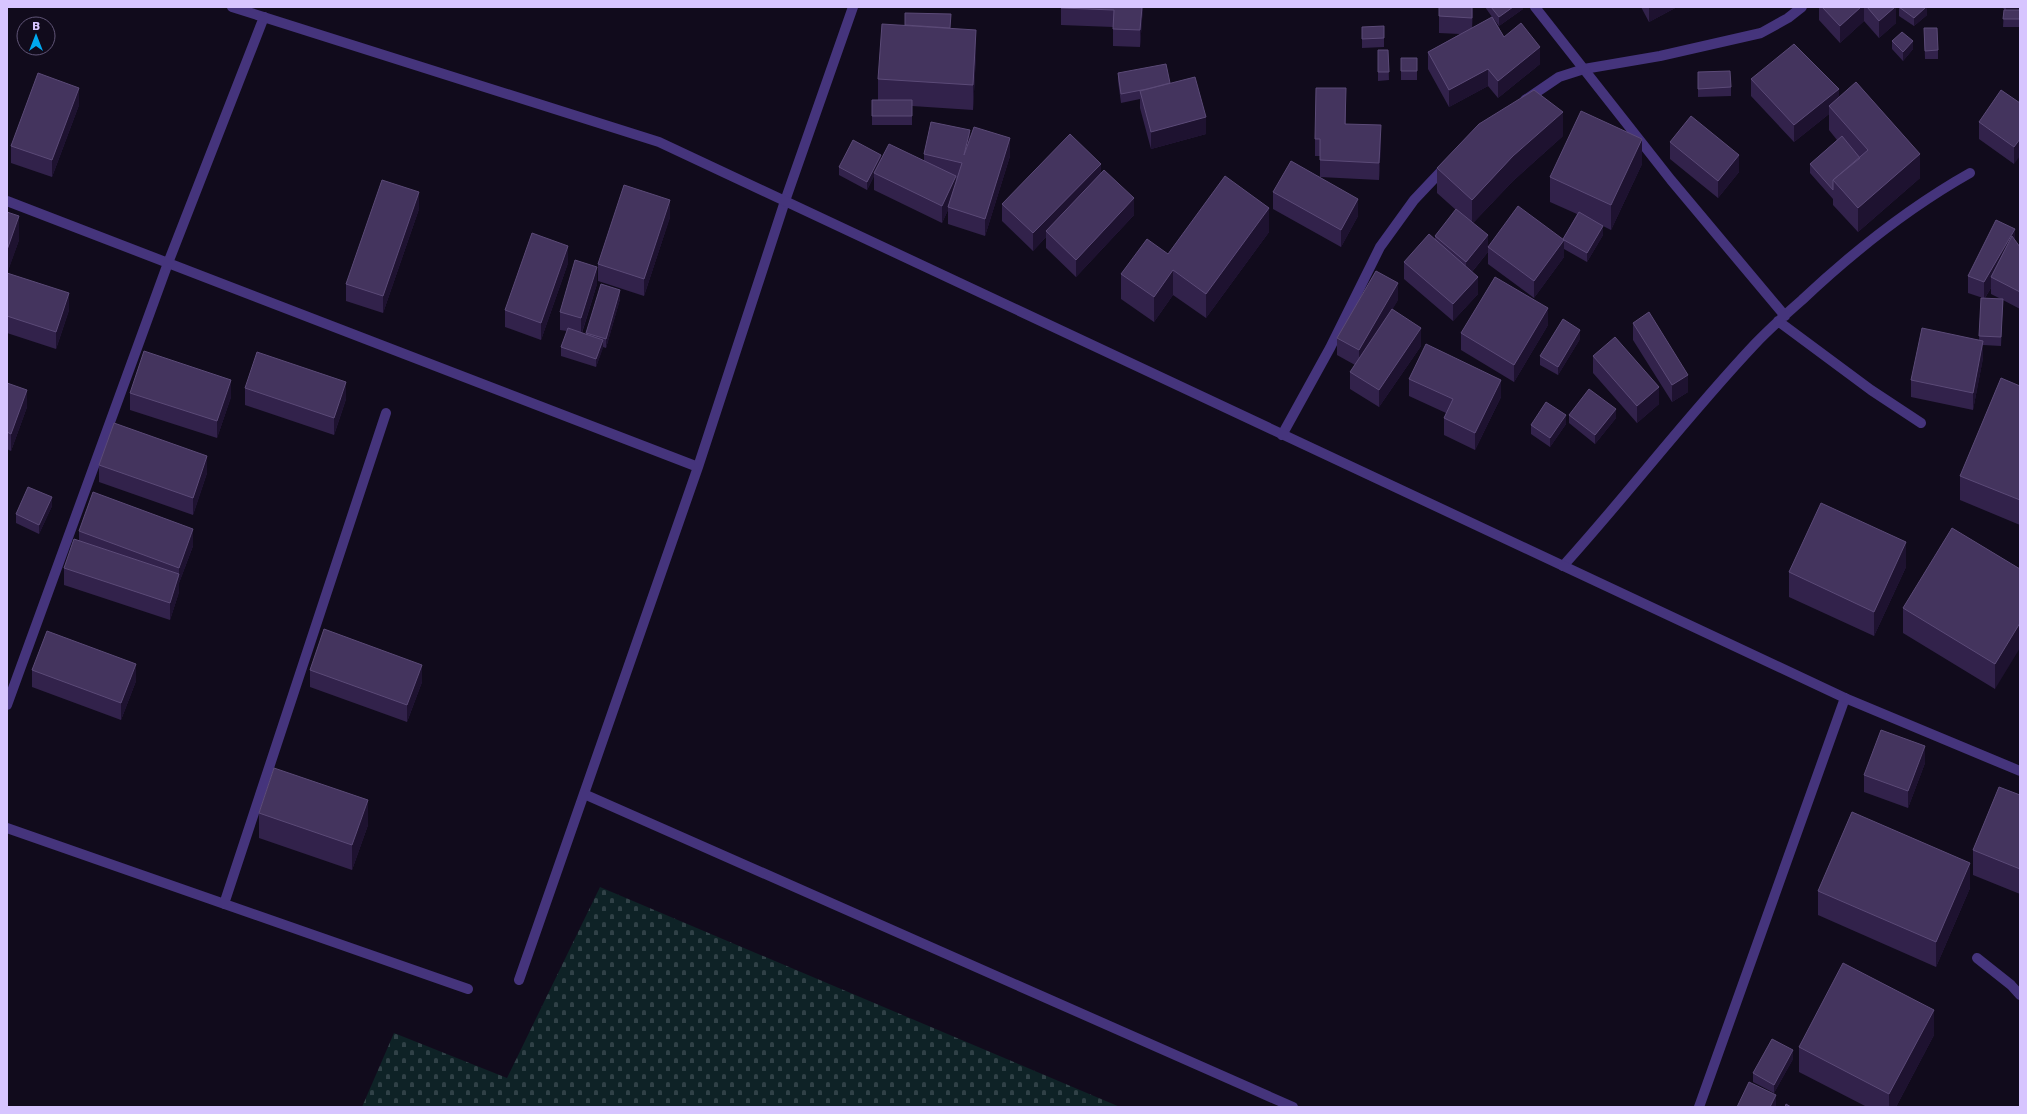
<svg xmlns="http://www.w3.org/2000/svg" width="2027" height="1114" font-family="Rubik,sans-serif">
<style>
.cemetery{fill:url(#cemetery-stones)}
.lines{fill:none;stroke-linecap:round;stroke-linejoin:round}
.service{stroke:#45347c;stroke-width:10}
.minor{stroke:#45347c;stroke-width:10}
.tertiary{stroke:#45347c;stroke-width:10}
.wall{fill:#32224b;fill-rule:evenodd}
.shaded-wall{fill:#1e1230}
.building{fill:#44345e;stroke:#5b4a77}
</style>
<defs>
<pattern id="cemetery-stones" width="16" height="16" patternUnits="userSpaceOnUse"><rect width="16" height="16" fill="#0e2226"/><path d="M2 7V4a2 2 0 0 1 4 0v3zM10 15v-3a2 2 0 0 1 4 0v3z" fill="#304147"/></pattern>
</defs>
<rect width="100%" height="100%" fill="#110b1c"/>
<path class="cemetery" d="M 600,887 L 1120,1107 L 362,1107 L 394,1033 L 507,1078 Z"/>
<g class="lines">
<path class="service" d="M 1525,100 L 1559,77 L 1584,69 L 1660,56 L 1761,33 L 1788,18 L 1802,7
M 1282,435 L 1330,348 L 1380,247 L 1414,200 L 1447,165"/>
<path class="minor" d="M 1535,7 L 1671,180 L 1785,316
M 7,201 L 698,467
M 1778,321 L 1871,390 L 1921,423
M 1563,566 C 1629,493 1688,415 1755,344 C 1770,328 1786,314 1802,300 C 1854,251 1908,208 1970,173
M 7,705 L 168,263 L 264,17
M 584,794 L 1293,1107
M 7,828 L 468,989
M 224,904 L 386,413
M 1977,958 L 2011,985 L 2020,995
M 519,980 L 698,467 L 785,201 L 853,7
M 1699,1107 L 1845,698"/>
<path class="tertiary" d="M 232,7 L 659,142 L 1845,698 L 2020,771"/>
</g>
<path class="wall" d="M 1061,7 L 1143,7 L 1140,47 L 1113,46 L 1113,27 L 1061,25 Z
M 1439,7 L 1473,7 L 1472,28 L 1492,17 L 1485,7 L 1523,7 L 1523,9 L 1499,26 L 1494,19 L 1504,37 L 1540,64 L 1498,98 L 1488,86 L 1449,107 L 1428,69 L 1428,52 L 1460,34 L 1439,33 Z
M 1641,7 L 1677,7 L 1649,22 Z
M 1819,7 L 1896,7 L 1896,23 L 1879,38 L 1864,21 L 1840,43 L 1819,20 Z
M 1899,7 L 1927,7 L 1927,15 L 1914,26 L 1899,16 Z
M 2003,7 L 2020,7 L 2020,27 L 2003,27 L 2004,10 Z
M 1362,27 L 1384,38 L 1384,47 L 1362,48 Z
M 951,28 L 976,55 L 973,110 L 912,106 L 912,125 L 872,125 L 872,100 L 878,100 L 878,79 Z
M 1924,28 L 1938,50 L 1938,59 L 1925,59 Z
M 1892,41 L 1913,49 L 1903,61 L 1892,49 Z
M 1378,50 L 1388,50 L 1389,80 L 1378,81 Z
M 1401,58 L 1417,58 L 1417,80 L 1401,80 Z
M 1698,72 L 1731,87 L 1731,96 L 1698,97 Z
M 1118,73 L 1170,83 L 1206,134 L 1151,149 L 1140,108 L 1140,99 L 1121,103 L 1118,81 Z
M 1751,79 L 1839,97 L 1920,178 L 1858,232 L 1833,205 L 1833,199 L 1810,173 L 1810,164 L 1837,140 L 1829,130 L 1829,114 L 1794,142 L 1751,96 Z
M 2020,103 L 2014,164 L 1979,139 L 1979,122 Z
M 79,105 L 52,177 L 11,163 L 11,146 Z
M 1346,105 L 1346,124 L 1381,142 L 1379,180 L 1320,177 L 1320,156 L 1315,156 L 1315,139 Z
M 1563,136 L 1513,181 L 1473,223 L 1488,247 L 1563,239 L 1577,214 L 1550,202 L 1550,177 L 1642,164 L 1611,230 L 1603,226 L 1603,235 L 1587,262 L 1564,249 L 1564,257 L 1534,298 L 1488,264 L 1488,252 L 1472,272 L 1478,294 L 1453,321 L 1404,279 L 1404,262 L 1435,239 L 1435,236 L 1456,210 L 1437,193 L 1437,168 Z
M 970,139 L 1010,156 L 985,236 L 948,224 L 948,210 L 942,223 L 874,190 L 874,176 L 867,190 L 839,175 L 839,167 L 881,160 L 924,161 L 924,154 Z
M 1670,142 L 1739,172 L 1718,198 L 1670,159 Z
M 1101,173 L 1134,215 L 1076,277 L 1046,248 L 1046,237 L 1033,251 L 1002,221 L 1002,204 Z
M 1273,192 L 1358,216 L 1341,247 L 1273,209 Z
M 419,209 L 383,313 L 346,301 L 346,284 Z
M 7,212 L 19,240 L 7,273 L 69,310 L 56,349 L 7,333 Z
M 670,217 L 644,296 L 598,281 L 598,264 Z
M 1269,232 L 1206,318 L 1173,295 L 1154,322 L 1121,299 L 1121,274 L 1168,254 Z
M 2015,241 L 2020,247 L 2020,309 L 2003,300 L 2001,346 L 1983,345 L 1983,358 L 1973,410 L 1911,397 L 1911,380 L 1979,340 L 1981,298 L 1983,298 L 1968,293 L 1968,276 ZM 1991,288 L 1991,294 L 2001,299 L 1985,298 Z
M 568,263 L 541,340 L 505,327 L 505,310 Z
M 597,284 L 582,333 L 586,334 L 586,333 L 620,299 L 606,348 L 603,347 L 596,367 L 561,356 L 561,347 L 567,331 L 560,330 L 560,312 Z
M 1398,300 L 1392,309 L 1421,346 L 1379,407 L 1350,389 L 1350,372 L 1355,365 L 1337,355 L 1337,338 Z
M 1633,323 L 1688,392 L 1672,402 L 1633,340 Z
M 1548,325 L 1514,382 L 1461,350 L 1461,333 Z
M 1580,339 L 1558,375 L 1540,365 L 1540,356 Z
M 1593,356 L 1659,404 L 1637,423 L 1593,373 Z
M 1409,379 L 1501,397 L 1475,450 L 1444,435 L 1444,418 L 1446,413 L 1409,396 Z
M 7,383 L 27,407 L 11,451 L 7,449 Z
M 2020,386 L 2020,525 L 1960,500 L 1960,476 Z
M 245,388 L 346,399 L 334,435 L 245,405 Z
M 130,393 L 231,397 L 217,438 L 130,410 Z
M 1569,415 L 1616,418 L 1595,444 L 1569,423 Z
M 1566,424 L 1550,447 L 1531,434 L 1531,425 Z
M 99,465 L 207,473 L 193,515 L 99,482 Z
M 52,506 L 39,534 L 16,523 L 16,514 Z
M 79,531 L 193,546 L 179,583 L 179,592 L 170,620 L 64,585 L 64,568 L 79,541 Z
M 1906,567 L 1874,636 L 1789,597 L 1789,572 Z
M 2020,569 L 1995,689 L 1903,633 L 1903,608 Z
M 32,670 L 136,681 L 121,720 L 32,687 Z
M 310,670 L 422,682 L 407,722 L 310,687 Z
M 1925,763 L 1908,808 L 1864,792 L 1864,775 Z
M 2020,795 L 2020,894 L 1973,875 L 1973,850 Z
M 259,813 L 368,825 L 352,870 L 259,838 Z
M 1970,888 L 1936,967 L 1818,915 L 1818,891 Z
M 1934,1035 L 1896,1107 L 1867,1107 L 1799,1072 L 1799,1047 Z
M 1793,1059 L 1774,1093 L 1753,1082 L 1753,1073 Z"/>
<path class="shaded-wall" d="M 1142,7 L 1143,7 L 1140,47 L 1140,30 Z
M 1472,7 L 1473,7 L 1472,35 Z
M 1513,7 L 1523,7 L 1523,9 L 1499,26 L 1499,17 Z
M 1649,7 L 1677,7 L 1649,22 Z
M 1861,7 L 1864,7 L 1864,21 L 1840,43 L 1840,26 Z
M 1895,7 L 1896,7 L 1896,23 L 1879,38 L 1879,21 Z
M 1926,7 L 1927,7 L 1927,15 L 1914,26 L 1914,18 Z
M 2008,7 L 2020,7 L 2020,11 L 2006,16 L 2006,8 Z
M 976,30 L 976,55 L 973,110 L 973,85 Z
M 1913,41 L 1913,49 L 1903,61 L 1903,52 Z
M 1540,47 L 1540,64 L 1498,98 L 1498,81 Z
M 1488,69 L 1488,86 L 1449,107 L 1449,90 Z
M 79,88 L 79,105 L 52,177 L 52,160 Z
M 1839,89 L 1839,106 L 1829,106 L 1829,114 L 1794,142 L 1794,125 Z
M 1563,112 L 1563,136 L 1513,181 L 1472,224 L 1472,200 L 1513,156 Z
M 1206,117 L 1206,134 L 1151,149 L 1151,132 Z
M 1381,125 L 1381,142 L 1379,180 L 1379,163 Z
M 970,130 L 970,148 L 964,155 Z
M 1010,138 L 1010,156 L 985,236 L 985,219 Z
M 1642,139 L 1642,164 L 1611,230 L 1611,205 Z
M 2020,139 L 2020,156 L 2014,164 L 2014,147 Z
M 1920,154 L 1920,178 L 1858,232 L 1858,208 Z
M 881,155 L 881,164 L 874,173 L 874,176 L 867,190 L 867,182 Z
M 1739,155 L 1739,172 L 1718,198 L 1718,181 Z
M 1101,164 L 1101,181 L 1046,231 L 1046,237 L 1033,251 L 1033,233 Z
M 956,176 L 956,193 L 948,207 L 948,210 L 942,223 L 942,206 Z
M 419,192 L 419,209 L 383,313 L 383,296 Z
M 1134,198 L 1134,215 L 1076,277 L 1076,260 Z
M 1358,199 L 1358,216 L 1341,247 L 1341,230 Z
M 670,200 L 670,217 L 644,296 L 644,279 Z
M 1269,208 L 1269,232 L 1206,318 L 1206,294 Z
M 19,216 L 19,240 L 7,274 L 7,250 Z
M 1603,226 L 1603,235 L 1587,262 L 1587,253 Z
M 2015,229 L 2015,246 L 1991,277 L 1991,288 L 1984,299 L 1984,282 Z
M 1488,235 L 1488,252 L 1466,279 L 1466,262 Z
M 1564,240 L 1564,257 L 1534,298 L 1534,281 Z
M 568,246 L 568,263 L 541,340 L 541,323 Z
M 597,267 L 597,284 L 581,335 L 581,318 Z
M 1173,270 L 1173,295 L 1154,322 L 1154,297 Z
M 1478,277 L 1478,294 L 1453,321 L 1453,304 Z
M 1398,283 L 1398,300 L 1359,367 L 1359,350 Z
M 620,290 L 620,299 L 606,348 L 606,339 Z
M 69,293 L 69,310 L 56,349 L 56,332 Z
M 1548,308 L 1548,325 L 1514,382 L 1514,365 Z
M 1421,328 L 1421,346 L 1379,407 L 1379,390 Z
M 1580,330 L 1580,339 L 1558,375 L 1558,367 Z
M 603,340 L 603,348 L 596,367 L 596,359 Z
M 1983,341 L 1983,358 L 1973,410 L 1973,393 Z
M 1688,375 L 1688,392 L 1672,402 L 1672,385 Z
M 231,380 L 231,397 L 217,438 L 217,421 Z
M 1501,380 L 1501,397 L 1475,450 L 1475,433 Z
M 346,382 L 346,399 L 334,435 L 334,418 Z
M 1659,387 L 1659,404 L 1637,423 L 1637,406 Z
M 27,390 L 27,407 L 11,451 L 11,434 Z
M 1616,409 L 1616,418 L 1595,444 L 1595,435 Z
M 1566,415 L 1566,424 L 1550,447 L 1550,438 Z
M 207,456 L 207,473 L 193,515 L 193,498 Z
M 52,497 L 52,506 L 39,534 L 39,525 Z
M 193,529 L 193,546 L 179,583 L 179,592 L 170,620 L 170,603 L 179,576 L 179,568 Z
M 1906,542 L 1906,567 L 1874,636 L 1874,612 Z
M 2020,623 L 2020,648 L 1995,689 L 1995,664 Z
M 136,664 L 136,681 L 121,720 L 121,703 Z
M 422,665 L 422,682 L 407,722 L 407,705 Z
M 1925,746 L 1925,763 L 1908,808 L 1908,791 Z
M 368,800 L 368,825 L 352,870 L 352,845 Z
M 1970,863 L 1970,888 L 1936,967 L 1936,942 Z
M 1934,1010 L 1934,1035 L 1896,1107 L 1889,1107 L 1889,1094 Z
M 1793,1050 L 1793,1059 L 1774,1093 L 1774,1085 Z
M 1776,1095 L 1776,1107 L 1770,1107 Z"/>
<path class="building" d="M 1061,7 L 1142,7 L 1140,30 L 1113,29 L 1114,10 L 1061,8 Z
M 1439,7 L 1472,7 L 1472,18 L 1439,16 Z
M 1491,7 L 1513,7 L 1499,17 Z
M 1822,7 L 1861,7 L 1840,26 Z
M 1867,7 L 1895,7 L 1879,21 Z
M 1899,7 L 1926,7 L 1914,18 Z
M 2004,10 L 2020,10 L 2020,19 L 2003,19 Z
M 905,13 L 951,14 L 950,28 L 905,25 Z
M 1492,17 L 1504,37 L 1521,23 L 1540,47 L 1498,81 L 1488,69 L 1449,90 L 1428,52 Z
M 882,24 L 976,30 L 973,85 L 878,79 Z
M 1384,26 L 1384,38 L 1362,39 L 1362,27 Z
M 1924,28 L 1937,28 L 1938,50 L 1925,51 Z
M 1902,32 L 1913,41 L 1903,52 L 1892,41 Z
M 1794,44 L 1839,89 L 1794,125 L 1751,79 Z
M 1378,50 L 1388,50 L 1389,72 L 1378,72 Z
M 1401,58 L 1417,58 L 1417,71 L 1401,71 Z
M 1166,64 L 1170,83 L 1147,89 L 1121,94 L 1118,73 Z
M 1730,71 L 1731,87 L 1698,89 L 1698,72 Z
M 38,73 L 79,88 L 52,160 L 11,146 Z
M 1195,77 L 1206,117 L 1151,132 L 1140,91 Z
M 1856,82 L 1920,154 L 1858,208 L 1833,180 L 1868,150 L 1829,106 Z
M 1316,88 L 1346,88 L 1345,124 L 1381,125 L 1379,163 L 1320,160 L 1320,139 L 1315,139 Z
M 1534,90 L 1563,112 L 1513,156 L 1472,200 L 1437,168 L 1479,124 Z
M 2001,90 L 2020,103 L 2020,139 L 2014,147 L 1979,122 Z
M 872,100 L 912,100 L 912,116 L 872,116 Z
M 1581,111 L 1642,139 L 1611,205 L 1550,177 Z
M 1691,116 L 1739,155 L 1718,181 L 1670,142 Z
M 931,122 L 970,130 L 964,155 L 974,127 L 1010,138 L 985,219 L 948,207 L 962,163 L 924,154 Z
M 1070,134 L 1101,164 L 1033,233 L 1002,204 Z
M 1842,136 L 1860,158 L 1833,180 L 1833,190 L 1810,164 Z
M 853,140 L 881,155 L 867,182 L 839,167 Z
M 889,144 L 956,176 L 942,206 L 874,173 Z
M 1291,161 L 1358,199 L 1341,230 L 1273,192 Z
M 1104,170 L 1134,198 L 1076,260 L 1046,231 Z
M 1225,176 L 1269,208 L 1206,294 L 1173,270 L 1154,297 L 1121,274 L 1147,239 L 1168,254 Z
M 382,180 L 419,192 L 383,296 L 346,284 Z
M 624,185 L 670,200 L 644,279 L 598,264 Z
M 1518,206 L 1564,240 L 1534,281 L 1488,247 Z
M 1456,209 L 1488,235 L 1466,262 L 1435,236 Z
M 7,212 L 19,216 L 7,250 Z
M 1579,212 L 1603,226 L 1587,253 L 1564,240 L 1563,239 Z
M 1996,220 L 2015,229 L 1984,282 L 1968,276 Z
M 532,233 L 568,246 L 541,323 L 505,310 Z
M 1429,234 L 1478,277 L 1453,304 L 1404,262 Z
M 2012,236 L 2020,247 L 2020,292 L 1991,277 Z
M 575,260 L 597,267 L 581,318 L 560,312 Z
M 1376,271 L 1398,283 L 1359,350 L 1337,338 Z
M 7,273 L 69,293 L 56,332 L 7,316 Z
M 1495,277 L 1548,308 L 1514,365 L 1461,333 Z
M 601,284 L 620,290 L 606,339 L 586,333 Z
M 1981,298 L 2003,299 L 2001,337 L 1979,336 Z
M 1392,309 L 1421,328 L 1379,390 L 1350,372 Z
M 1649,312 L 1688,375 L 1672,385 L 1633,323 Z
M 1563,319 L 1580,330 L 1558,367 L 1540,356 Z
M 568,328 L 603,340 L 596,359 L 561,347 Z
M 1922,328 L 1983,341 L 1973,393 L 1911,380 Z
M 1615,337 L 1659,387 L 1637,406 L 1593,356 Z
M 1426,344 L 1501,380 L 1475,433 L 1444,418 L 1453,399 L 1409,379 Z
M 144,351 L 231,380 L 217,421 L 130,393 Z
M 257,352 L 346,382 L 334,418 L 245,388 Z
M 2001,378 L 2020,386 L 2020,500 L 1960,476 Z
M 7,383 L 27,390 L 11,434 L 7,432 Z
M 1589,389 L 1616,409 L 1595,435 L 1569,415 Z
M 1546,402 L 1566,415 L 1550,438 L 1531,425 Z
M 114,423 L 207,456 L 193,498 L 99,465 Z
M 28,487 L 52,497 L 39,525 L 16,514 Z
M 93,492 L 193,529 L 179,568 L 79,531 Z
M 1821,503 L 1906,542 L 1874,612 L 1789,572 Z
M 1952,528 L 2020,569 L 2020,623 L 1995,664 L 1903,608 Z
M 74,539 L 179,574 L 170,603 L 64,568 Z
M 324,629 L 422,665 L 407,705 L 310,670 Z
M 47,631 L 136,664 L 121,703 L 32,670 Z
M 1881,730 L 1925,746 L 1908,791 L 1864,775 Z
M 274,768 L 368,800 L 352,845 L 259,813 Z
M 1999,787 L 2020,795 L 2020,869 L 1973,850 Z
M 1852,812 L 1970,863 L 1936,942 L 1818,891 Z
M 1843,963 L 1934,1010 L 1889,1094 L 1799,1047 Z
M 1772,1039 L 1793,1050 L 1774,1085 L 1753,1073 Z
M 1749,1082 L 1776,1095 L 1770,1107 L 1737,1107 Z
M 1786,1104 L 1791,1107 L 1785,1107 Z"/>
<rect width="2027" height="1114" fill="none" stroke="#d7c5ff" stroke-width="16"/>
<g transform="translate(36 36)"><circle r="19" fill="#110b1c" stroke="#605577"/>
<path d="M0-3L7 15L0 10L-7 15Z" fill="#00a9f0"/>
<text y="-6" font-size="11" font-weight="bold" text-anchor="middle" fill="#d7c5ff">B</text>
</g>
</svg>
